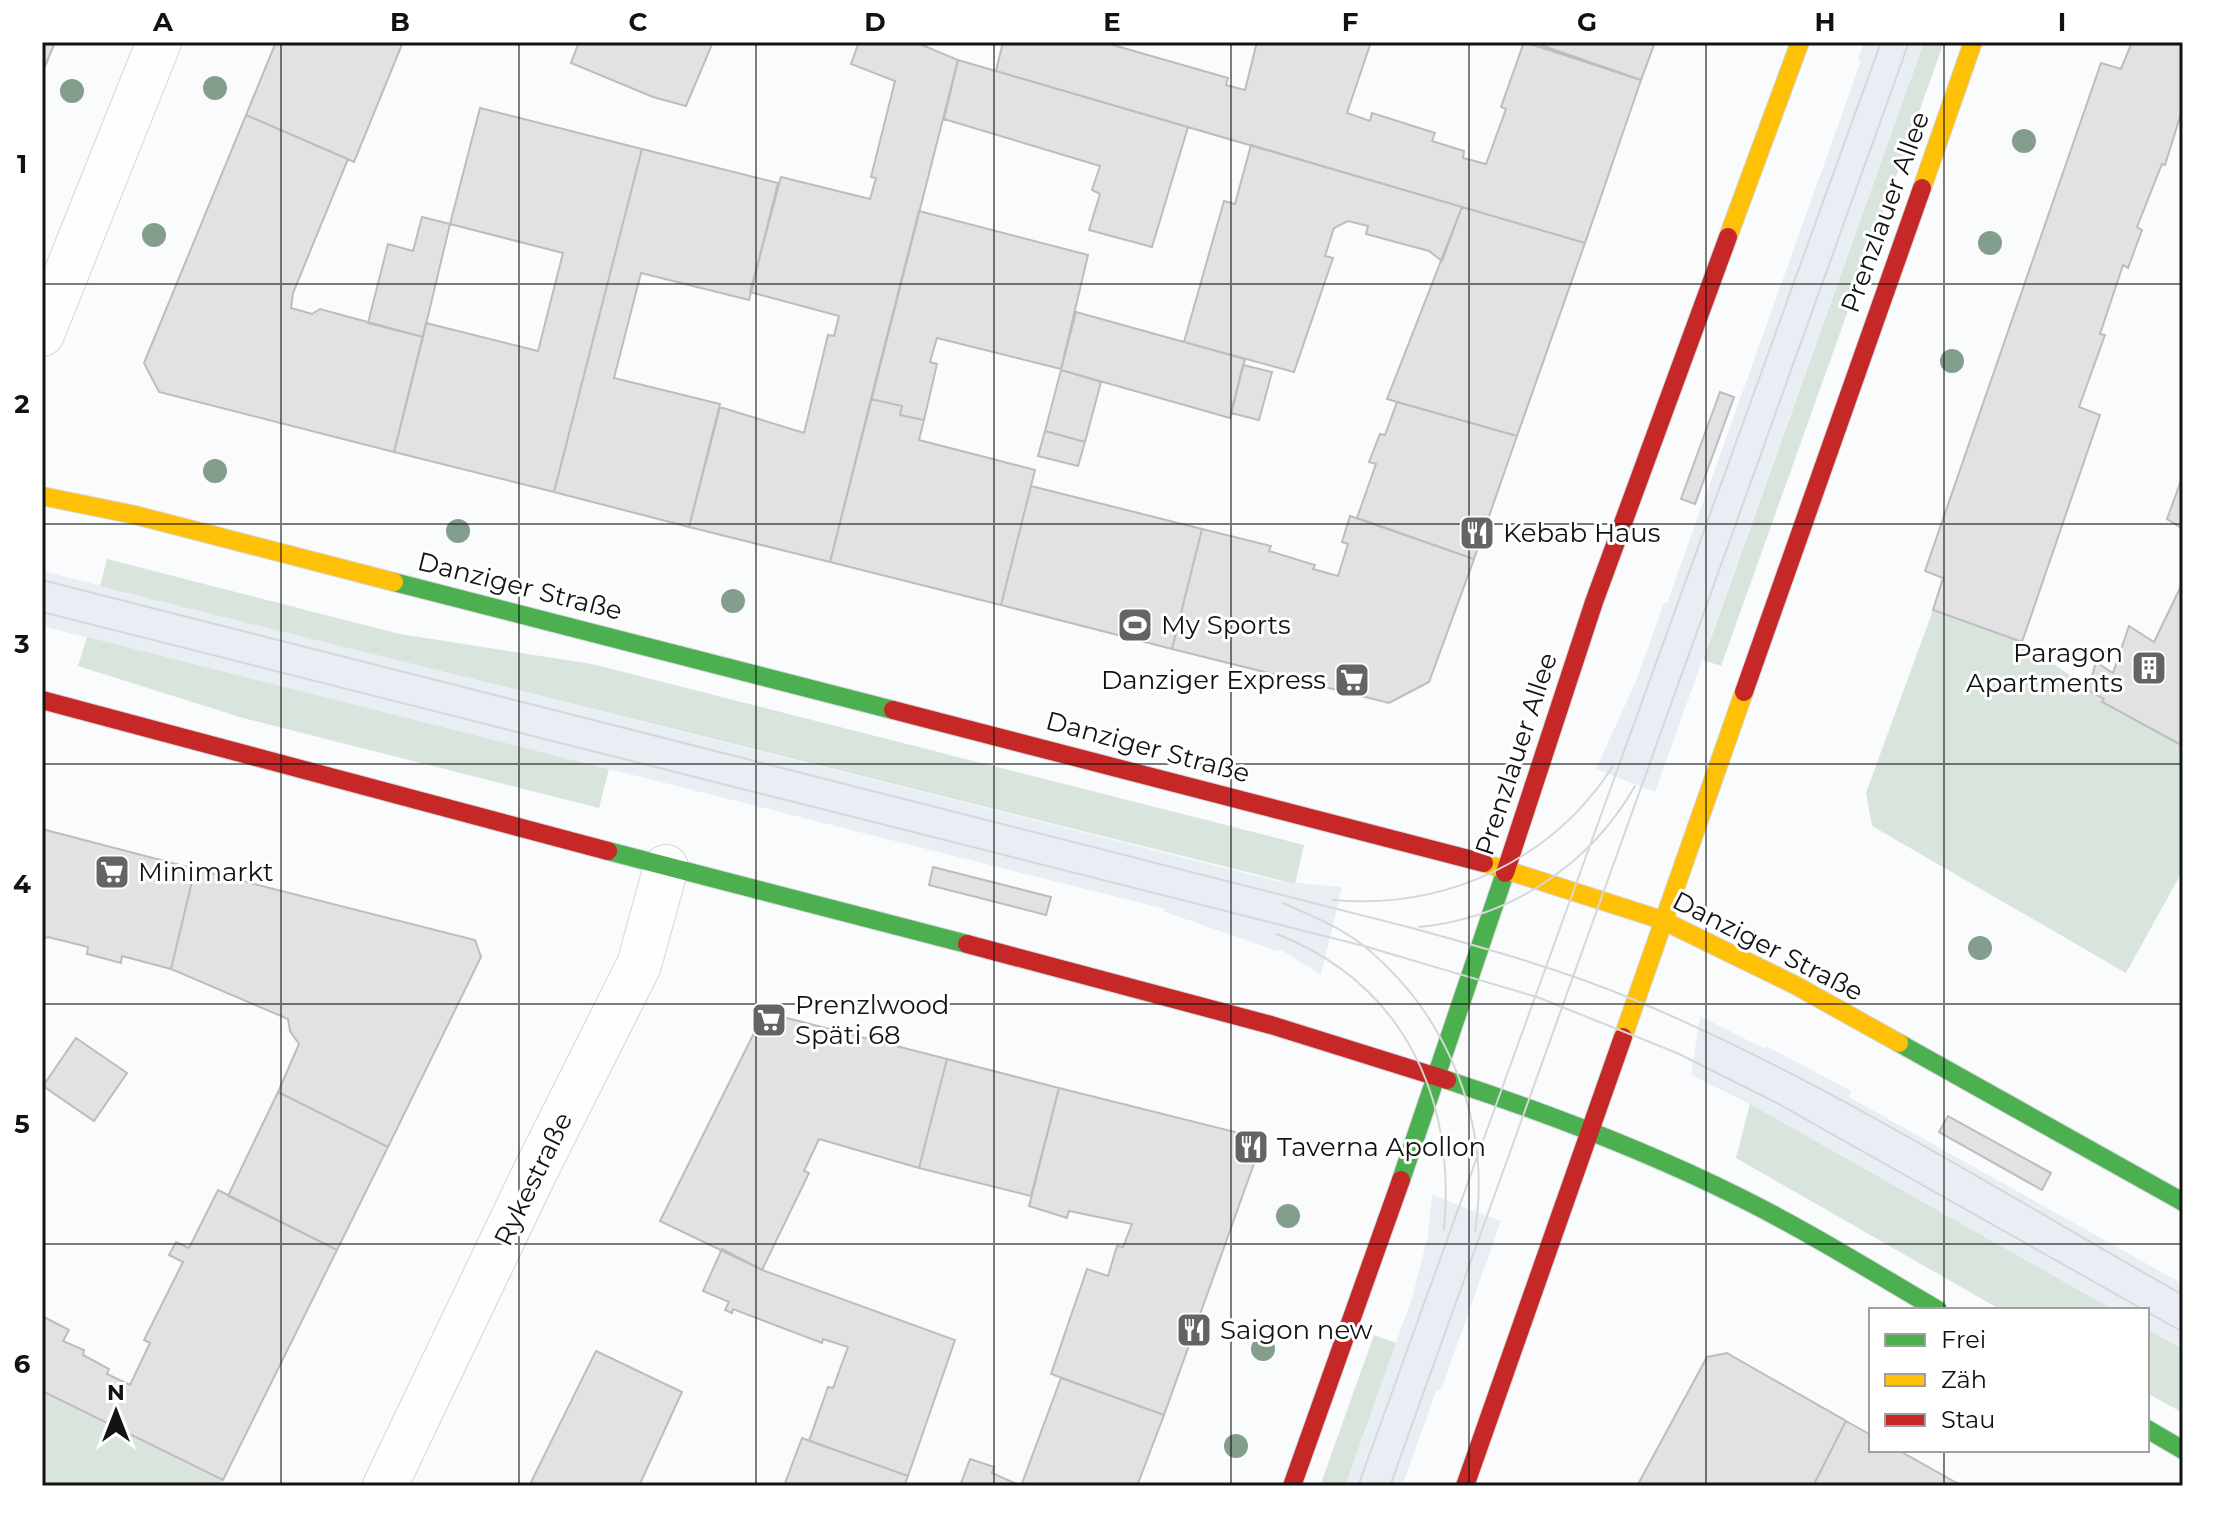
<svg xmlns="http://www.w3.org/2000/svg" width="2225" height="1528" font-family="Montserrat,sans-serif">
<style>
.built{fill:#e9eef5}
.green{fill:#d9e4dc}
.building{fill:#e2e2e4;stroke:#bcbdbe;stroke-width:2}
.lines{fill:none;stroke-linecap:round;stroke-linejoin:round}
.street-casing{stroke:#d5d6d8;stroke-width:46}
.fast-casing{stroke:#d5d6d8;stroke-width:20}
.slow-casing{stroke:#d5d6d8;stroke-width:20}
.jam-casing{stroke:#d5d6d8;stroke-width:20}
.street{stroke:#fefeff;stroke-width:44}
.fast{stroke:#4caf50;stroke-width:18}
.slow{stroke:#ffc107;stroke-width:18}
.jam{stroke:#c62828;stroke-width:18}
.tram{stroke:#d6d7d8;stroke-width:2}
.tree{fill:#839e8c}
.grid{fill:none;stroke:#111213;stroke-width:2;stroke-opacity:0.55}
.labels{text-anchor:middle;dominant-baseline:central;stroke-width:6;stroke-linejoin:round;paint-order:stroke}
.street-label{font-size:26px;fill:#111213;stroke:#fff}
.poi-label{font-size:26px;fill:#111213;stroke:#fff;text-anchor:start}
.neatline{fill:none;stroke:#111213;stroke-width:3}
.grid-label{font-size:26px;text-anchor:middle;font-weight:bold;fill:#111213}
</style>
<rect width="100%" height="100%" fill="#f9fbfd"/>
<path class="built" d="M 1864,42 L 1924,42 L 1655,792 L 1596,769 L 1636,681 L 1664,603 L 1667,603 L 1861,61 L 1858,60 Z
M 42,571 L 1277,881 L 1342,887 L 1321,975 L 1280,949 L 1278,951 L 1165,912 L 1165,909 L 42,626 Z
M 1700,1016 L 1765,1049 L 1766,1046 L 1851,1091 L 1849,1097 L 2183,1284 L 2183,1349 L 2147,1329 L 2147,1310 L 2114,1310 L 1750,1104 L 1691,1075 Z
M 1432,1195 L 1501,1221 L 1441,1390 L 1437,1389 L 1402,1486 L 1345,1486 L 1412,1298 L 1428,1236 Z"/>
<path class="green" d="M 1924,42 L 1944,42 L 1721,666 L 1703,660 Z
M 107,559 L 400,634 L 592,664 L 1304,845 L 1295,884 L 100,586 Z
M 1933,610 L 2022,642 L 2104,699 L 2103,703 L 2183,746 L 2183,870 L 2126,973 L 1872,826 L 1866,793 Z
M 87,637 L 609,769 L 599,808 L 243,718 L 78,666 Z
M 1750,1104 L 2114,1310 L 2001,1310 L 1736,1158 Z
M 2147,1329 L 2183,1349 L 2183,1413 L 2147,1393 Z
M 1374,1335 L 1396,1343 L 1345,1486 L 1320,1486 Z
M 42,1391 L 223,1480 L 221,1486 L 42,1486 Z"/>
<path class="building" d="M 42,42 L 55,42 L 42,74 Z
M 276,42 L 403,42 L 354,162 L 246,115 Z
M 579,42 L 713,42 L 686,106 L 653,97 L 571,63 Z
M 859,42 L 915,42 L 958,60 L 830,562 L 689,527 L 720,407 L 804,433 L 828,335 L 834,336 L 839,316 L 750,292 L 781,177 L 870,199 L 876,178 L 871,177 L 895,81 L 851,64 Z
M 1003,42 L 1114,42 L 1113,45 L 1228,78 L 1226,85 L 1245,90 L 1257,42 L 1371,42 L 1347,113 L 1370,121 L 1372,113 L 1435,133 L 1432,141 L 1464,151 L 1463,158 L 1486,164 L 1506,109 L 1501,107 L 1524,42 L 1641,80 L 1585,243 L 996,71 Z
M 1532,42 L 1655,42 L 1641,80 Z
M 2132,42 L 2183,42 L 2183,107 L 2165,165 L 2162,164 L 2137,227 L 2142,230 L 2128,268 L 2123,265 L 2100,334 L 2105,335 L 2079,407 L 2100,415 L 2022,642 L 1933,610 L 1943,578 L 1925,571 L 2101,63 L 2121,69 Z
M 958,60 L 1188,127 L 1152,247 L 1089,230 L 1100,194 L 1092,190 L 1100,166 L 944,119 Z
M 480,108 L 642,149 L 554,492 L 394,452 L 426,323 L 538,351 L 563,253 L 450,224 Z
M 246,115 L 348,159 L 293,293 L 291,308 L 312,314 L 320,309 L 423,337 L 394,452 L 159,392 L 144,363 Z
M 1251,145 L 1462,207 L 1442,261 L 1429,251 L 1366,234 L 1368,226 L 1348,221 L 1334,228 L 1325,256 L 1333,258 L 1294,372 L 1184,342 L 1224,201 L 1235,204 Z
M 642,149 L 778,183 L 749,300 L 641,273 L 614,378 L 720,404 L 689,527 L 554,492 Z
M 1462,207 L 1585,243 L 1517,436 L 1387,399 Z
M 919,211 L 1088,255 L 1061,369 L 937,338 L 930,362 L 937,364 L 924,420 L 900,415 L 902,406 L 871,399 Z
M 422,217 L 450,224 L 423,337 L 368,323 L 388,244 L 413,251 Z
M 1076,312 L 1245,359 L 1230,418 L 1061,370 Z
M 1243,365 L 1272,372 L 1259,420 L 1231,413 Z
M 1061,370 L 1101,382 L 1085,442 L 1045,431 Z
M 1720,392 L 1734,397 L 1695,504 L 1681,499 Z
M 871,399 L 902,406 L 900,415 L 924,420 L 919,440 L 1035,470 L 1001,605 L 830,562 Z
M 1397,402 L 1517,436 L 1474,559 L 1357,518 L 1376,464 L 1369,462 L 1380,434 L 1385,435 Z
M 1045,431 L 1085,442 L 1078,466 L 1038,456 Z
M 2183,475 L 2183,529 L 2167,519 Z
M 1031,486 L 1202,529 L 1172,649 L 1001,605 Z
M 1350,516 L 1474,559 L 1429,682 L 1389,703 L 1172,649 L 1202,529 L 1271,546 L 1269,551 L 1315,565 L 1313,569 L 1338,576 L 1348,544 L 1342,542 Z
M 2183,582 L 2183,746 L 2102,702 L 2104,699 L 2088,690 L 2096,662 L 2113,673 L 2129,626 L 2154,642 Z
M 42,829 L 195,869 L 171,969 L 122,956 L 121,963 L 87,954 L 88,947 L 48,937 L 42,939 Z
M 933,867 L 1051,897 L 1046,915 L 929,885 Z
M 195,869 L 475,940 L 481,957 L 388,1147 L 278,1092 L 299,1044 L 290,1031 L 288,1019 L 171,969 Z
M 779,1016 L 947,1059 L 919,1168 L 819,1139 L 804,1171 L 809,1173 L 762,1270 L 660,1221 L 759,1023 Z
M 76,1038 L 127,1073 L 94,1121 L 43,1086 Z
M 947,1059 L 1059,1088 L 1031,1196 L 919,1168 Z
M 1059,1088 L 1247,1135 L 1256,1158 L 1164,1415 L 1051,1374 L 1087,1269 L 1108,1276 L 1117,1246 L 1123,1247 L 1132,1224 L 1069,1211 L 1067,1218 L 1029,1206 Z
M 278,1092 L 388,1147 L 337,1250 L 228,1196 Z
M 1948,1116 L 2051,1173 L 2042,1190 L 1939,1132 Z
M 218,1190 L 337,1250 L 223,1480 L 42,1391 L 42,1316 L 69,1330 L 63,1341 L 84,1350 L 83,1355 L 109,1369 L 107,1374 L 130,1385 L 150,1343 L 144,1340 L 183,1262 L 169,1255 L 176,1242 L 189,1248 Z
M 722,1249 L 762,1270 L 955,1340 L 908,1476 L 809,1441 L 828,1387 L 833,1388 L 848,1347 L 823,1339 L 822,1343 L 733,1309 L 732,1313 L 725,1310 L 729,1302 L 703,1291 Z
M 596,1351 L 682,1392 L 639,1486 L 539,1486 L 531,1482 Z
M 1727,1353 L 1846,1421 L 1813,1486 L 1637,1486 L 1707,1357 Z
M 1061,1378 L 1164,1415 L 1137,1486 L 1021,1486 Z
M 1846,1421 L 1871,1435 L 1871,1450 L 1898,1450 L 1962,1486 L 1813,1486 Z
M 802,1438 L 908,1476 L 904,1486 L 784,1486 Z
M 970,1459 L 994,1467 L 992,1473 L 1021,1486 L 960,1486 Z"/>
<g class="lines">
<defs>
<path id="street" d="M 42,334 L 159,42
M 385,1486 L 535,1172 L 639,965 L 666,867"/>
<path id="fast" d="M 394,582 L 893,710
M 608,851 L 967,944
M 1899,1043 L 2183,1202
M 1447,1080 C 1547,1113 1647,1151 1741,1198 C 1809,1232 1873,1272 1938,1310
M 1401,1180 L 1505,873
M 2147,1429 L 2183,1450"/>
<path id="slow" d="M 1922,188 L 1973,42
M 1728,237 L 1800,42
M 42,496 L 135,515 L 394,582
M 1484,863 L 1662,920 L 1795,985 L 1899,1043
M 1623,1037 L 1744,692"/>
<path id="jam" d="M 1744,692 L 1922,188
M 42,700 L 608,851
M 893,710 L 1484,863
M 1505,873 L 1594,602 L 1728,237
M 967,944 L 1271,1025 L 1447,1080
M 1292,1486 L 1401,1180
M 1465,1486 L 1623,1037"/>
</defs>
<use href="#street" class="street-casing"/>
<use href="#fast" class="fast-casing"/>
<use href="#slow" class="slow-casing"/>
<use href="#jam" class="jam-casing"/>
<use href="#street" class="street"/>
<use href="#fast" class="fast"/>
<use href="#slow" class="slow"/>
<use href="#jam" class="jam"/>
<path class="tram" d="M 42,580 L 1412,928 C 1488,949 1564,970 1637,1001 C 1827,1081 2004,1194 2183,1295
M 42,612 L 1364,946 L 1537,997 L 1677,1053 L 1777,1103 L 2144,1310
M 1333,900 C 1445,910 1552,861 1613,766
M 1283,903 C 1310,915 1340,927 1364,946 C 1448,1015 1492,1123 1475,1231
M 1419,927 C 1510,918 1590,865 1635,786
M 1277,934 C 1405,985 1456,1098 1444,1230
M 2147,1312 L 2183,1332
M 1400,1370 L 1881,42
M 1358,1486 L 1404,1359
M 1390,1486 L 1909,42"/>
</g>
<g class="tree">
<circle cx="215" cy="88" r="12"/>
<circle cx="72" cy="91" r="12"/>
<circle cx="2024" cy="141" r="12"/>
<circle cx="154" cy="235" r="12"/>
<circle cx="1990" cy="243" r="12"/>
<circle cx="1952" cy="361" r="12"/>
<circle cx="215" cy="471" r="12"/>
<circle cx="458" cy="531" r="12"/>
<circle cx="733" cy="601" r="12"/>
<circle cx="1980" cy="948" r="12"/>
<circle cx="1288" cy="1216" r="12"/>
<circle cx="1263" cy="1349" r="12"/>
<circle cx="1236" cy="1446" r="12"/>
</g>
<path class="grid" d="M 281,42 L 281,1486M 519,42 L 519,1486M 756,42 L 756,1486M 994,42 L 994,1486M 1231,42 L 1231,1486M 1469,42 L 1469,1486M 1706,42 L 1706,1486M 1944,42 L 1944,1310M 42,284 L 2183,284M 42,524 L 2183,524M 42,764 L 2183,764M 42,1004 L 2183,1004M 42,1244 L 2183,1244M 1944,1450 L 1944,1486"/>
<defs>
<symbol id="restaurant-square" viewBox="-11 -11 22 22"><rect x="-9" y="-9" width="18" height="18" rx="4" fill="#626465" stroke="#fff"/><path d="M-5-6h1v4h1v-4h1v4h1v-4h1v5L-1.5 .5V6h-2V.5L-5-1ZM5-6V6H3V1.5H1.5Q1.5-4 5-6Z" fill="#fff"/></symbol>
<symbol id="stadium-square" viewBox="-11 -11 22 22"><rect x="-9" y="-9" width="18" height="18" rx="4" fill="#626465" stroke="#fff"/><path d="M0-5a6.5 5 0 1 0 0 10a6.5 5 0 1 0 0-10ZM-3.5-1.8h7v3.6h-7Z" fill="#fff"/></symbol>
<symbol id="building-square" viewBox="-11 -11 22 22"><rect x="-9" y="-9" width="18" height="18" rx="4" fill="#626465" stroke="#fff"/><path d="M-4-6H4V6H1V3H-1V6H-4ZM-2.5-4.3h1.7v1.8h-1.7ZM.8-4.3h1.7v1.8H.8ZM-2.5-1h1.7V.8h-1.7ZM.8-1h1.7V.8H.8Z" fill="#fff"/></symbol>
<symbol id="supermarket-square" viewBox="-11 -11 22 22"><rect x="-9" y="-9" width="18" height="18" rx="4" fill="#626465" stroke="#fff"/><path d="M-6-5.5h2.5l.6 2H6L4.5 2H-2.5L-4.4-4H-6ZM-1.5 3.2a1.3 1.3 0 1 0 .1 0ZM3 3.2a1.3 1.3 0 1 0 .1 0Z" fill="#fff"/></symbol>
</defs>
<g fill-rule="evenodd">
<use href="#restaurant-square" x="1457" y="513" width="40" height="40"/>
<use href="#stadium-square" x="1115" y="605" width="40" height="40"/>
<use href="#building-square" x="2129" y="648" width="40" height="40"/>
<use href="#supermarket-square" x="1332" y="660" width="40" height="40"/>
<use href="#supermarket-square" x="92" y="852" width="40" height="40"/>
<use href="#supermarket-square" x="749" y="1000" width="40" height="40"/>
<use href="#restaurant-square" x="1231" y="1127" width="40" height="40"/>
<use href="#restaurant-square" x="1174" y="1310" width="40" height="40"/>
</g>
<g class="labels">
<g class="street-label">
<text transform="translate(1885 212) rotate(-70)">Prenzlauer Allee</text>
<text transform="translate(520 586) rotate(14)">Danziger Straße</text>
<text transform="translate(1148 747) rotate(15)">Danziger Straße</text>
<text transform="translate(1516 754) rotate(-72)">Prenzlauer Allee</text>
<text transform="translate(1768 946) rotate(27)">Danziger Straße</text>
<text transform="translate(533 1179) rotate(-64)">Rykestraße</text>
</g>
<g class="poi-label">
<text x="1503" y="533">Kebab Haus</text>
<text x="1161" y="625">My Sports</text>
<text x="2123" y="653" text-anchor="end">Paragon<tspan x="2123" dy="30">Apartments</tspan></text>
<text x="1326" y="680" text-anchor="end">Danziger Express</text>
<text x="138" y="872">Minimarkt</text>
<text x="795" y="1005">Prenzlwood<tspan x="795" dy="30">Späti 68</tspan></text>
<text x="1277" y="1147">Taverna Apollon</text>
<text x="1220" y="1330">Saigon new</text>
</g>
</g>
<rect width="2225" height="1528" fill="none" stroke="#ffffff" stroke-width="88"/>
<rect x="1869" y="1308" width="280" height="144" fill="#ffffff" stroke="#a0a0a1" stroke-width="2"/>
<rect x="1885" y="1334" width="40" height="12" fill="#4caf50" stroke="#a0a0a1" stroke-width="2"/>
<text x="1941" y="1348" font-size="24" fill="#111213">Frei</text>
<rect x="1885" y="1374" width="40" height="12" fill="#ffc107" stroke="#a0a0a1" stroke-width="2"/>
<text x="1941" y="1388" font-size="24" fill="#111213">Zäh</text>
<rect x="1885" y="1414" width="40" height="12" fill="#c62828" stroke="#a0a0a1" stroke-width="2"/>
<text x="1941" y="1428" font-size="24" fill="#111213">Stau</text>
<g transform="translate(116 1412)" stroke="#ffffff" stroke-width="6" paint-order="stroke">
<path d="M0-6L14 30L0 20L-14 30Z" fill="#111213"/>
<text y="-12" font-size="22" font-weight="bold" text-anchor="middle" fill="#111213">N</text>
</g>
<rect x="44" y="44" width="2137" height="1440" class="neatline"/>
<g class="grid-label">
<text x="163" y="31">A</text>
<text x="400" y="31">B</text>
<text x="638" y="31">C</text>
<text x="875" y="31">D</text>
<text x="1112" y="31">E</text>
<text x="1350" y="31">F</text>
<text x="1587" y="31">G</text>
<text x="1825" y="31">H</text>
<text x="2062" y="31">I</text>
<text x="22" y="173">1</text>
<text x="22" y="413">2</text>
<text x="22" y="653">3</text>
<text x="22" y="893">4</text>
<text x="22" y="1133">5</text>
<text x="22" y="1373">6</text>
</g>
</svg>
